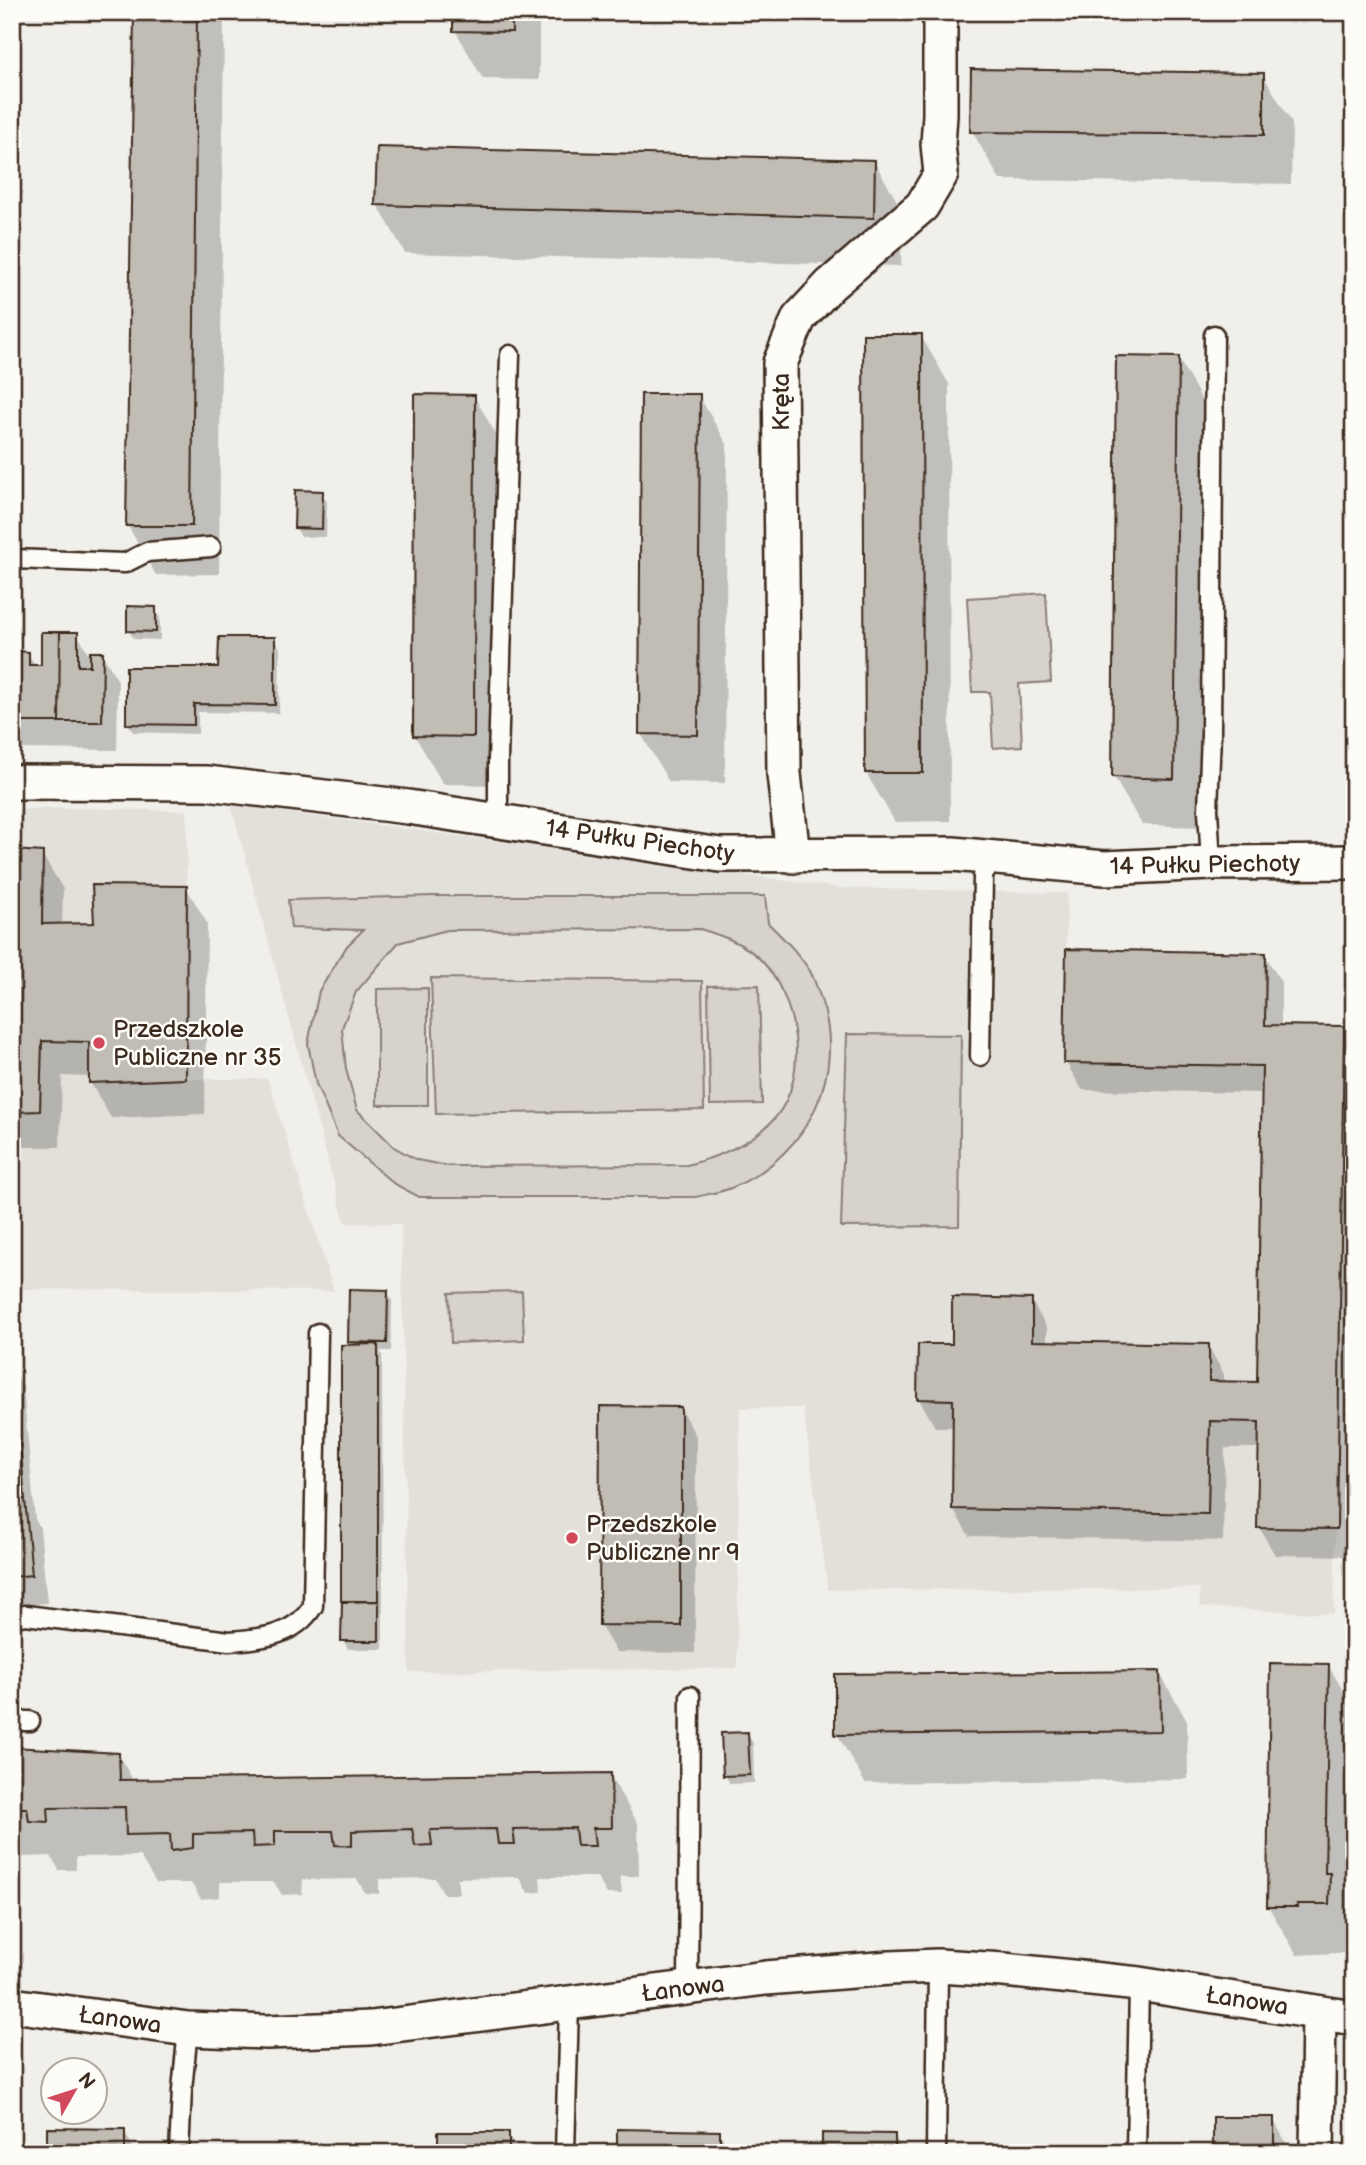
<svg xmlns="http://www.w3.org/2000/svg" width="1366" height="2165" font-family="'Balsamiq Sans',sans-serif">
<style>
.built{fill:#e3e0da}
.green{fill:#d7d2cc;stroke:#897e75;stroke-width:2;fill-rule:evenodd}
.shadow{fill:#0003}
.building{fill:#c1bcb4;stroke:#3b2a1e;stroke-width:2}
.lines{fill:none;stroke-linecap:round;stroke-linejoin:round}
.service-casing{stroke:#3b2a1e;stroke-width:23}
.minor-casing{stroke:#3b2a1e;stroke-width:38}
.service{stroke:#fdfcf7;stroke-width:18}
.minor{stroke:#fdfcf7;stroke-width:33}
.poi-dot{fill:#d1495b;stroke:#fdfcf7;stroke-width:2.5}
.labels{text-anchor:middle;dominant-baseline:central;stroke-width:5;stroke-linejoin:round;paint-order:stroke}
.street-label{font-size:24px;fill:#3b2a1e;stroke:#fdfcf7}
.poi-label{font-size:24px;fill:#3b2a1e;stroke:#fdfcf7;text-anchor:start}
</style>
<rect width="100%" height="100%" fill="#f1efea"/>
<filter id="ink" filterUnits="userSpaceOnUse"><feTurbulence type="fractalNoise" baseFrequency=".0143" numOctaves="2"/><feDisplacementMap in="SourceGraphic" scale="14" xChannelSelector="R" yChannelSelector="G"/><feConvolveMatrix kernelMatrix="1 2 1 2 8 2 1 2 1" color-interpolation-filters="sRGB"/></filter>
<g filter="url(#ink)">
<path class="built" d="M 231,805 L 841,888 L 1067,893 L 1066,949 L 1266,953 L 1265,1025 L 1344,1026 L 1334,1614 L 1200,1607 L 1199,1588 L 828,1590 L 803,1408 L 740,1408 L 737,1668 L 409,1672 L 401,1224 L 345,1223 Z
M 79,808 L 187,811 L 186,1079 L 268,1079 L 334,1291 L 12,1289 L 12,809 Z"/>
<path class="green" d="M 1046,593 L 1051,682 L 1019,684 L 1022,746 L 993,748 L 990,692 L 972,692 L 967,598 Z
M 432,896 L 765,896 L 768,923 C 783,938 798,952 810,971 C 814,978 817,988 820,996 C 848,1072 809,1153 736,1186 C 724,1192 708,1194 695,1197 L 419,1197 L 393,1183 L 338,1136 L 316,1084 L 308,1044 L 319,991 L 347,946 L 363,930 L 291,928 L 288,900 ZM 700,929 C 723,936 744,943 761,960 C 797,998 811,1075 775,1118 C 753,1143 718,1157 687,1165 L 449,1166 L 417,1160 L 394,1147 L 357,1110 L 346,1069 L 342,1028 L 356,992 L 398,943 L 447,930 Z
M 431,978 L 702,981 L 704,1110 L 436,1114 Z
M 759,985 L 762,1104 L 710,1105 L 708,986 Z
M 428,988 L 428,1105 L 377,1105 L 377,989 Z
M 847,1034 L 961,1035 L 959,1226 L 841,1227 Z
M 522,1291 L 524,1340 L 451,1343 L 449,1293 Z"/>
<path class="shadow" d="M 136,12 L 224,12 L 219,574 L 156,575 L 128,526 Z
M 455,12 L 539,12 L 539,80 L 483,79 L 455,30 Z
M 1263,75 L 1292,123 L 1291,184 L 1000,180 L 972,131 Z
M 874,161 L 902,210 L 901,266 L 405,253 L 377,204 Z
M 921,336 L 949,384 L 950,821 L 895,822 L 866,773 Z
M 1178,358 L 1206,407 L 1201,827 L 1142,825 L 1114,777 Z
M 474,396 L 502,445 L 502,785 L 443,784 L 415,736 Z
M 699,396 L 727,444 L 725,783 L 669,782 L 641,734 Z
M 322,493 L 327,502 L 326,537 L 301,537 L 296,528 Z
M 155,609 L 160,618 L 160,640 L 134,639 L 129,631 Z
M 77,634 L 92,659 L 102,654 L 118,681 L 117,750 L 12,749 L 12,653 L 28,653 L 36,667 L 43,667 Z
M 274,639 L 280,648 L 279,713 L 198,712 L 198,734 L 133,732 L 128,723 Z
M 12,852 L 42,854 L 63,889 L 62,925 L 95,925 L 186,887 L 207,923 L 205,1114 L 111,1118 L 90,1082 L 90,1077 L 62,1076 L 60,1147 L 12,1147 Z
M 1265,955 L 1281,982 L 1281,1027 L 1343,1028 L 1354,1046 L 1352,1556 L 1275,1555 L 1259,1527 L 1260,1448 L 1225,1448 L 1223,1541 L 969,1536 L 953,1509 L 954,1427 L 935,1427 L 919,1399 L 954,1346 L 1031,1300 L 1047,1328 L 1047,1343 L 1208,1346 L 1224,1374 L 1224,1383 L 1259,1383 L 1263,1093 L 1082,1090 L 1066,1062 Z
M 387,1291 L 392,1300 L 391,1351 L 380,1351 L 382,1355 L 383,1649 L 348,1649 L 343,1640 L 343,1347 L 353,1347 L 350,1342 Z
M 12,1368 L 23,1386 L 35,1519 L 40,1528 L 47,1603 L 12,1606 Z
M 680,1408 L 696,1436 L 695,1653 L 616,1652 L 600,1625 Z
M 1328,1665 L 1354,1709 L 1354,1952 L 1297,1955 L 1268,1906 Z
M 1159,1672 L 1187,1721 L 1188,1779 L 865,1783 L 837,1734 Z
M 747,1734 L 753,1743 L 754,1783 L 730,1784 L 725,1775 Z
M 12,1749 L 118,1754 L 134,1782 L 610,1775 L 638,1824 L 639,1876 L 620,1876 L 622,1894 L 607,1894 L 597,1877 L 540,1877 L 541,1892 L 528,1893 L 519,1877 L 457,1878 L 459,1894 L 444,1894 L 435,1878 L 379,1879 L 379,1894 L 365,1893 L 357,1879 L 303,1880 L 302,1894 L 282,1895 L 274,1882 L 220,1882 L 220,1897 L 201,1899 L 191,1883 L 156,1883 L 140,1856 L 76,1857 L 76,1870 L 59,1870 L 51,1856 L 22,1857 L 12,1840 Z
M 1273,2119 L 1292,2153 L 1214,2153 Z
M 124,2131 L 136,2153 L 49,2153 Z
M 719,2132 L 724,2141 L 724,2153 L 619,2153 Z
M 508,2134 L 519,2153 L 440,2153 Z
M 894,2135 L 904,2153 L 824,2153 Z"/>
<path class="building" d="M 134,12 L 197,12 L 192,526 L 126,526 Z
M 453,12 L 512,12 L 512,32 L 453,31 Z
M 971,69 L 1264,73 L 1264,135 L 970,132 Z
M 377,147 L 875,160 L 874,218 L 375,205 Z
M 863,334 L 922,334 L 923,773 L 865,773 Z
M 1116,356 L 1179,357 L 1174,779 L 1112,777 Z
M 414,394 L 475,395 L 474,737 L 413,736 Z
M 641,394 L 700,394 L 698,735 L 639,734 Z
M 295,490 L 323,491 L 322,529 L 294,528 Z
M 127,606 L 156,607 L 156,632 L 127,631 Z
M 41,632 L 60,632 L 59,722 L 17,722 L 18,651 L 29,652 L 29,665 L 41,665 Z
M 60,632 L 78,632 L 78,666 L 90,666 L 90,652 L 103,652 L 102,722 L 59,722 Z
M 219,637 L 275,637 L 275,705 L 194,704 L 194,725 L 126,724 L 126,667 L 218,667 Z
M 12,651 L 18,651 L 17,722 L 12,722 Z
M 12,850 L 43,852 L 42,924 L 94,923 L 92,885 L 187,886 L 186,1079 L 89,1083 L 89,1042 L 42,1041 L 40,1111 L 12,1112 Z
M 1066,949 L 1266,953 L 1265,1025 L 1344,1026 L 1337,1529 L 1257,1528 L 1259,1422 L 1210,1421 L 1208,1514 L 952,1509 L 953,1400 L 917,1399 L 918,1344 L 952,1344 L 952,1297 L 1032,1299 L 1032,1341 L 1209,1344 L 1209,1381 L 1257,1382 L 1262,1066 L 1064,1063 Z
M 349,1289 L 388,1290 L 387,1343 L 348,1342 Z
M 378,1344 L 378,1601 L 341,1601 L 341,1345 Z
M 12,1366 L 16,1400 L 12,1401 Z
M 16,1400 L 19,1433 L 12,1433 L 12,1401 Z
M 600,1406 L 681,1407 L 681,1626 L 599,1625 Z
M 12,1433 L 19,1433 L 22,1465 L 12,1466 Z
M 22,1465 L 25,1499 L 12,1500 L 12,1466 Z
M 25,1499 L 32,1575 L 12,1577 L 12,1500 Z
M 379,1601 L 379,1641 L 341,1641 L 342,1602 Z
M 1270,1663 L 1329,1664 L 1325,1873 L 1330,1873 L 1329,1904 L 1297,1904 L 1298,1907 L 1267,1907 Z
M 1160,1671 L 1161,1731 L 835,1735 L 835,1674 Z
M 748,1732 L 750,1775 L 723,1776 L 721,1733 Z
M 12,1747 L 119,1753 L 120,1780 L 611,1773 L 612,1828 L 593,1828 L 595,1846 L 577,1846 L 575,1828 L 513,1829 L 515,1844 L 498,1844 L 496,1829 L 430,1830 L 432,1845 L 415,1846 L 412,1829 L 352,1831 L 352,1846 L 335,1845 L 333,1831 L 275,1831 L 275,1846 L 253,1847 L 252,1833 L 193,1834 L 193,1848 L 171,1851 L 170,1834 L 126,1835 L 125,1807 L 48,1808 L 49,1822 L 29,1821 L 27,1808 L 12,1808 Z
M 1213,2117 L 1274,2117 L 1274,2153 L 1290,2153 L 1213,2153 Z
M 47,2128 L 125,2129 L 125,2153 L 47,2153 Z
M 617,2129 L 720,2131 L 720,2153 L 617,2153 Z
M 438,2132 L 509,2132 L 509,2153 L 438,2153 Z
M 822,2133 L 895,2134 L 895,2153 L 822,2153 Z
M 1085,2146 L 1124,2146 L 1124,2153 L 1085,2153 Z"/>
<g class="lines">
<defs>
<path id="service" d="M 12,559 L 125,563 L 147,552 L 211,547
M 498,821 L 498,759 L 510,355
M 1211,863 L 1208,810 L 1211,734 L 1214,335
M 980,1056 L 983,876 L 992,858
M 12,1617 L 26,1615 L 229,1641 C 261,1639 295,1636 313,1606 L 318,1333
M 12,1721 L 30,1721
M 688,1988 L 690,1696
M 179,2153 L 182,2090 L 188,2029
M 565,2153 L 569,2004
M 936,2153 L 938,1966
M 1136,2153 L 1139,1984"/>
<path id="minor" d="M 12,782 L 207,783 L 408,807 L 720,855 L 953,854 L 1105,868 L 1211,863 L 1354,862
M 793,856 L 784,774 L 780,363 L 799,318 L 830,285 L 922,206 L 941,174 L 938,144 L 940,115 L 940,12
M 12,2005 L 188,2029 L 267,2032 L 371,2028 L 766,1978 L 890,1968 L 938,1966 L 1004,1970 L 1139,1984 L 1354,2018
M 1317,2153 L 1319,2013"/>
</defs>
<use href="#service" class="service-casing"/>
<use href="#minor" class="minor-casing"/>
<use href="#service" class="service"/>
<use href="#minor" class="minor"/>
</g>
</g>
<g class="poi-dot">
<circle cx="99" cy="1043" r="7"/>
<circle cx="572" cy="1538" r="7"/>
</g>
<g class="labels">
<g class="street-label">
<text transform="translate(781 402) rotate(-90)">Kręta</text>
<text transform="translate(640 841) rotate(8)">14 Pułku Piechoty</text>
<text transform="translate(1205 865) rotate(-1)">14 Pułku Piechoty</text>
<text transform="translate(683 1989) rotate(-7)">Łanowa</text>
<text transform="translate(1247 2001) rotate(9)">Łanowa</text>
<text transform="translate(120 2020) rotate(8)">Łanowa</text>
</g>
<g class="poi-label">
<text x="113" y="1029">Przedszkole<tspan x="113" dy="28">Publiczne nr 35</tspan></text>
<text x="586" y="1524">Przedszkole<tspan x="586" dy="28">Publiczne nr 9</tspan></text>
</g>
</g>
<rect width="1366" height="2165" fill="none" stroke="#fdfcf7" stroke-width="42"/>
<rect x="21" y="21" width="1324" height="2123" fill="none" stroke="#3b2a1e" stroke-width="2.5" filter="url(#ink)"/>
<g transform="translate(74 2091) rotate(51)"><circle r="33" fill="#fdfcf7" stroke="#afa8a0" stroke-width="2"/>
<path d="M0-5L12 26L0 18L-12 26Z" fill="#d1495b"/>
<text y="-10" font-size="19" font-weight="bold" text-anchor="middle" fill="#3b2a1e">N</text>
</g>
</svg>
